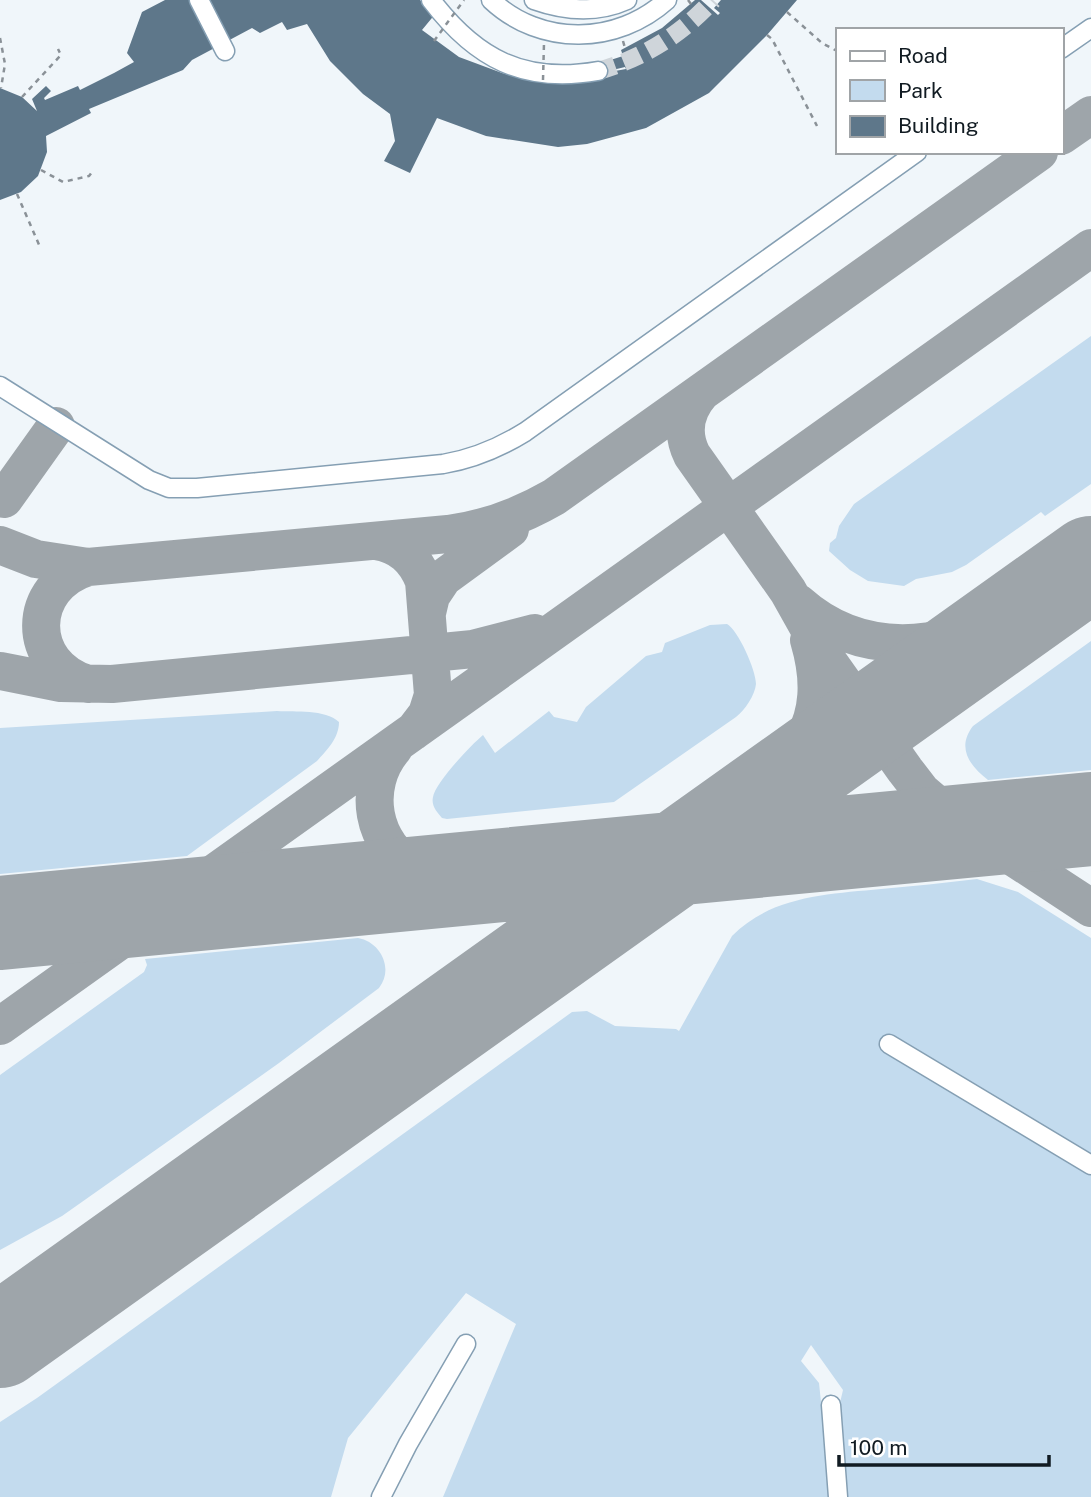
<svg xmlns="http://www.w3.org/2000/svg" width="1091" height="1497" font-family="'Public Sans',sans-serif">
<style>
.green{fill:#c3dbee}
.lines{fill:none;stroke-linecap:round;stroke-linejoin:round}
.taxiway{stroke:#9ea5aa;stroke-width:38}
.runway{stroke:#9ea5aa;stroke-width:94}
.building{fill:#5e778a}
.minor-tunnel{stroke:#cfd5da;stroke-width:18;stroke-dasharray:18 9;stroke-linecap:butt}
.minor-casing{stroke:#859fb3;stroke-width:21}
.path{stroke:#8a9197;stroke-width:2.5;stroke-dasharray:5 5;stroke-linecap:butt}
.minor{stroke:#fff;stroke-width:18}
.path-bridge{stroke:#8a9197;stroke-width:2.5;stroke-dasharray:5 5;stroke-linecap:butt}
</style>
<rect width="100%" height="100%" fill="#f0f6fa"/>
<path class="green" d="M 1091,336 L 1091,484 L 1045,516 L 1041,512 L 966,565 L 952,572 L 916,579 L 904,586 L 868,581 L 850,570 L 829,551 L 830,543 L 836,538 L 839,526 L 854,504 Z
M 727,624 C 738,630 756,670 756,684 C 755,695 745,710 736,717 L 614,802 L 447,819 L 442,818 C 437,812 431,806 433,797 C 435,783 471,745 483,735 L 495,753 L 549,711 L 554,717 L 577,722 L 586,707 L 646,656 L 662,652 L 665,643 L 710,625 Z
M 1091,641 L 1091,770 L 988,780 C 970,766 956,748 973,726 Z
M 277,711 C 295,712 325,709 339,722 C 339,738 327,750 317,761 L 187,856 L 0,874 L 0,728 Z
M 977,879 L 1018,892 L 1091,938 L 1091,1497 L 841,1497 L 834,1428 L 843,1390 L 811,1345 L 801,1361 L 819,1383 L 831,1497 L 443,1497 L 516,1324 L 466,1293 L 348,1438 L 331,1497 L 0,1497 L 0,1422 L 37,1398 L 572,1012 L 587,1011 L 615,1026 L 676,1029 L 679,1031 L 732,936 C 771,896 828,894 881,889 C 913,886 945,883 977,879 Z
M 358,938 C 381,942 394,969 379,988 L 279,1063 L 62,1216 L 0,1250 L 0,1075 L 144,972 L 147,965 L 145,959 Z"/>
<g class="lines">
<path class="taxiway" d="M 1061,136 L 1091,115
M 701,393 C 685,411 681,433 692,455 L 788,591 L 825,657 L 905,770 L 922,792 L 949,815 L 1091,908
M 4,499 L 56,426
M 376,541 C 400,545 415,558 424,581 L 433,695 L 427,714 L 414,731
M 0,545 L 36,559 L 88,567 L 448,534 C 487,529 521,516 554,497 L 1039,152
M 88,567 C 26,586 25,665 88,684
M 798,603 C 863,661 939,647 1014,618
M 427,613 L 431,596 L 443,578 L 510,529
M 0,671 L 61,683 L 112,684 L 473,649 L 535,633
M 394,748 C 361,786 371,847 417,869 C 433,876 449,877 466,879
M 736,816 C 794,762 834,725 809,640
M 0,1026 L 1091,248
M 0,1311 L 24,1306 L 82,1283"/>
<path class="runway" d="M 0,923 L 1091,819
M 0,1341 L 1091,563"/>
</g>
<path class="building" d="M 165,0 L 420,0 L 429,10 L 436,13 L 422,30 L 459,57 L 502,73 L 524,79 L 560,81 L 626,69 L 625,67 L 600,73 L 598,64 L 623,56 L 621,50 L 662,28 L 695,0 L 701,0 L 718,15 L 720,13 L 714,8 L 721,0 L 797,0 L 767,35 L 709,93 L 646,128 L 587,144 L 558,147 L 486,136 L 437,118 L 410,173 L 384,161 L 395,141 L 390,114 L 363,94 L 330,61 L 307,24 L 287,30 L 282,22 L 260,33 L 252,28 L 192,60 L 183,70 L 89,109 L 91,113 L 46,136 L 47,152 L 38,176 L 21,192 L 0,200 L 0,88 L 22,97 L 37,111 L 32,99 L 46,86 L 51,91 L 44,98 L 45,100 L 78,86 L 80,90 L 114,73 L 134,62 L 127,53 L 142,12 Z"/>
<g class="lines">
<path class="minor-tunnel" d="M 598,71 C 643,58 681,35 713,0"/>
<defs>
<path id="minor" d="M 199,0 L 225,51
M 431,0 C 476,59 524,84 598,71
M 491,0 C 541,47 617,45 667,0
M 534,0 C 565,11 596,14 627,0
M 1061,49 L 1091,28
M 0,386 L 149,480 L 169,488 L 197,488 L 443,464 C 473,459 499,448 525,432 L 917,152
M 889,1044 L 1091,1165
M 831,1405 L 838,1497
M 381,1497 L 408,1444 L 466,1344"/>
</defs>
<use href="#minor" class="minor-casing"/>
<path class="path" d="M 688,0 L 691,4
M 787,12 L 822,43 L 837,51
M 767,35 L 772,39 L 817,126
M 0,38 L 5,64 L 1,88
M 623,41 L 625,48
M 22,97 L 61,55 L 58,49
M 41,170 L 63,182 L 89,176 L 92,172
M 17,194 L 40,247"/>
<use href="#minor" class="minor"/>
<path class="path-bridge" d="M 434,41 L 464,0
M 543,80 L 544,43"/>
</g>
<rect x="836" y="28" width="228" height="126" fill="#ffffff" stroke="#a0a4a7" stroke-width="2"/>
<rect x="850" y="51" width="35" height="10" fill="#ffffff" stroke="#a0a4a7" stroke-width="2"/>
<text x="898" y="63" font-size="21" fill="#111b22">Road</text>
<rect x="850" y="80" width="35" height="21" fill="#c3dbee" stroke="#a0a4a7" stroke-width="2"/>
<text x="898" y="98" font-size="21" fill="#111b22">Park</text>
<rect x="850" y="116" width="35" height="21" fill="#5e778a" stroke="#a0a4a7" stroke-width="2"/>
<text x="898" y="133" font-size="21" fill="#111b22">Building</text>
<path d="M839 1455v10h210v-10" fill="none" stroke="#111b22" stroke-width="3.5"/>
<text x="850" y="1455" font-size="21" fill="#111b22" stroke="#ffffff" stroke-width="5" paint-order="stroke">100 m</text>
</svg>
